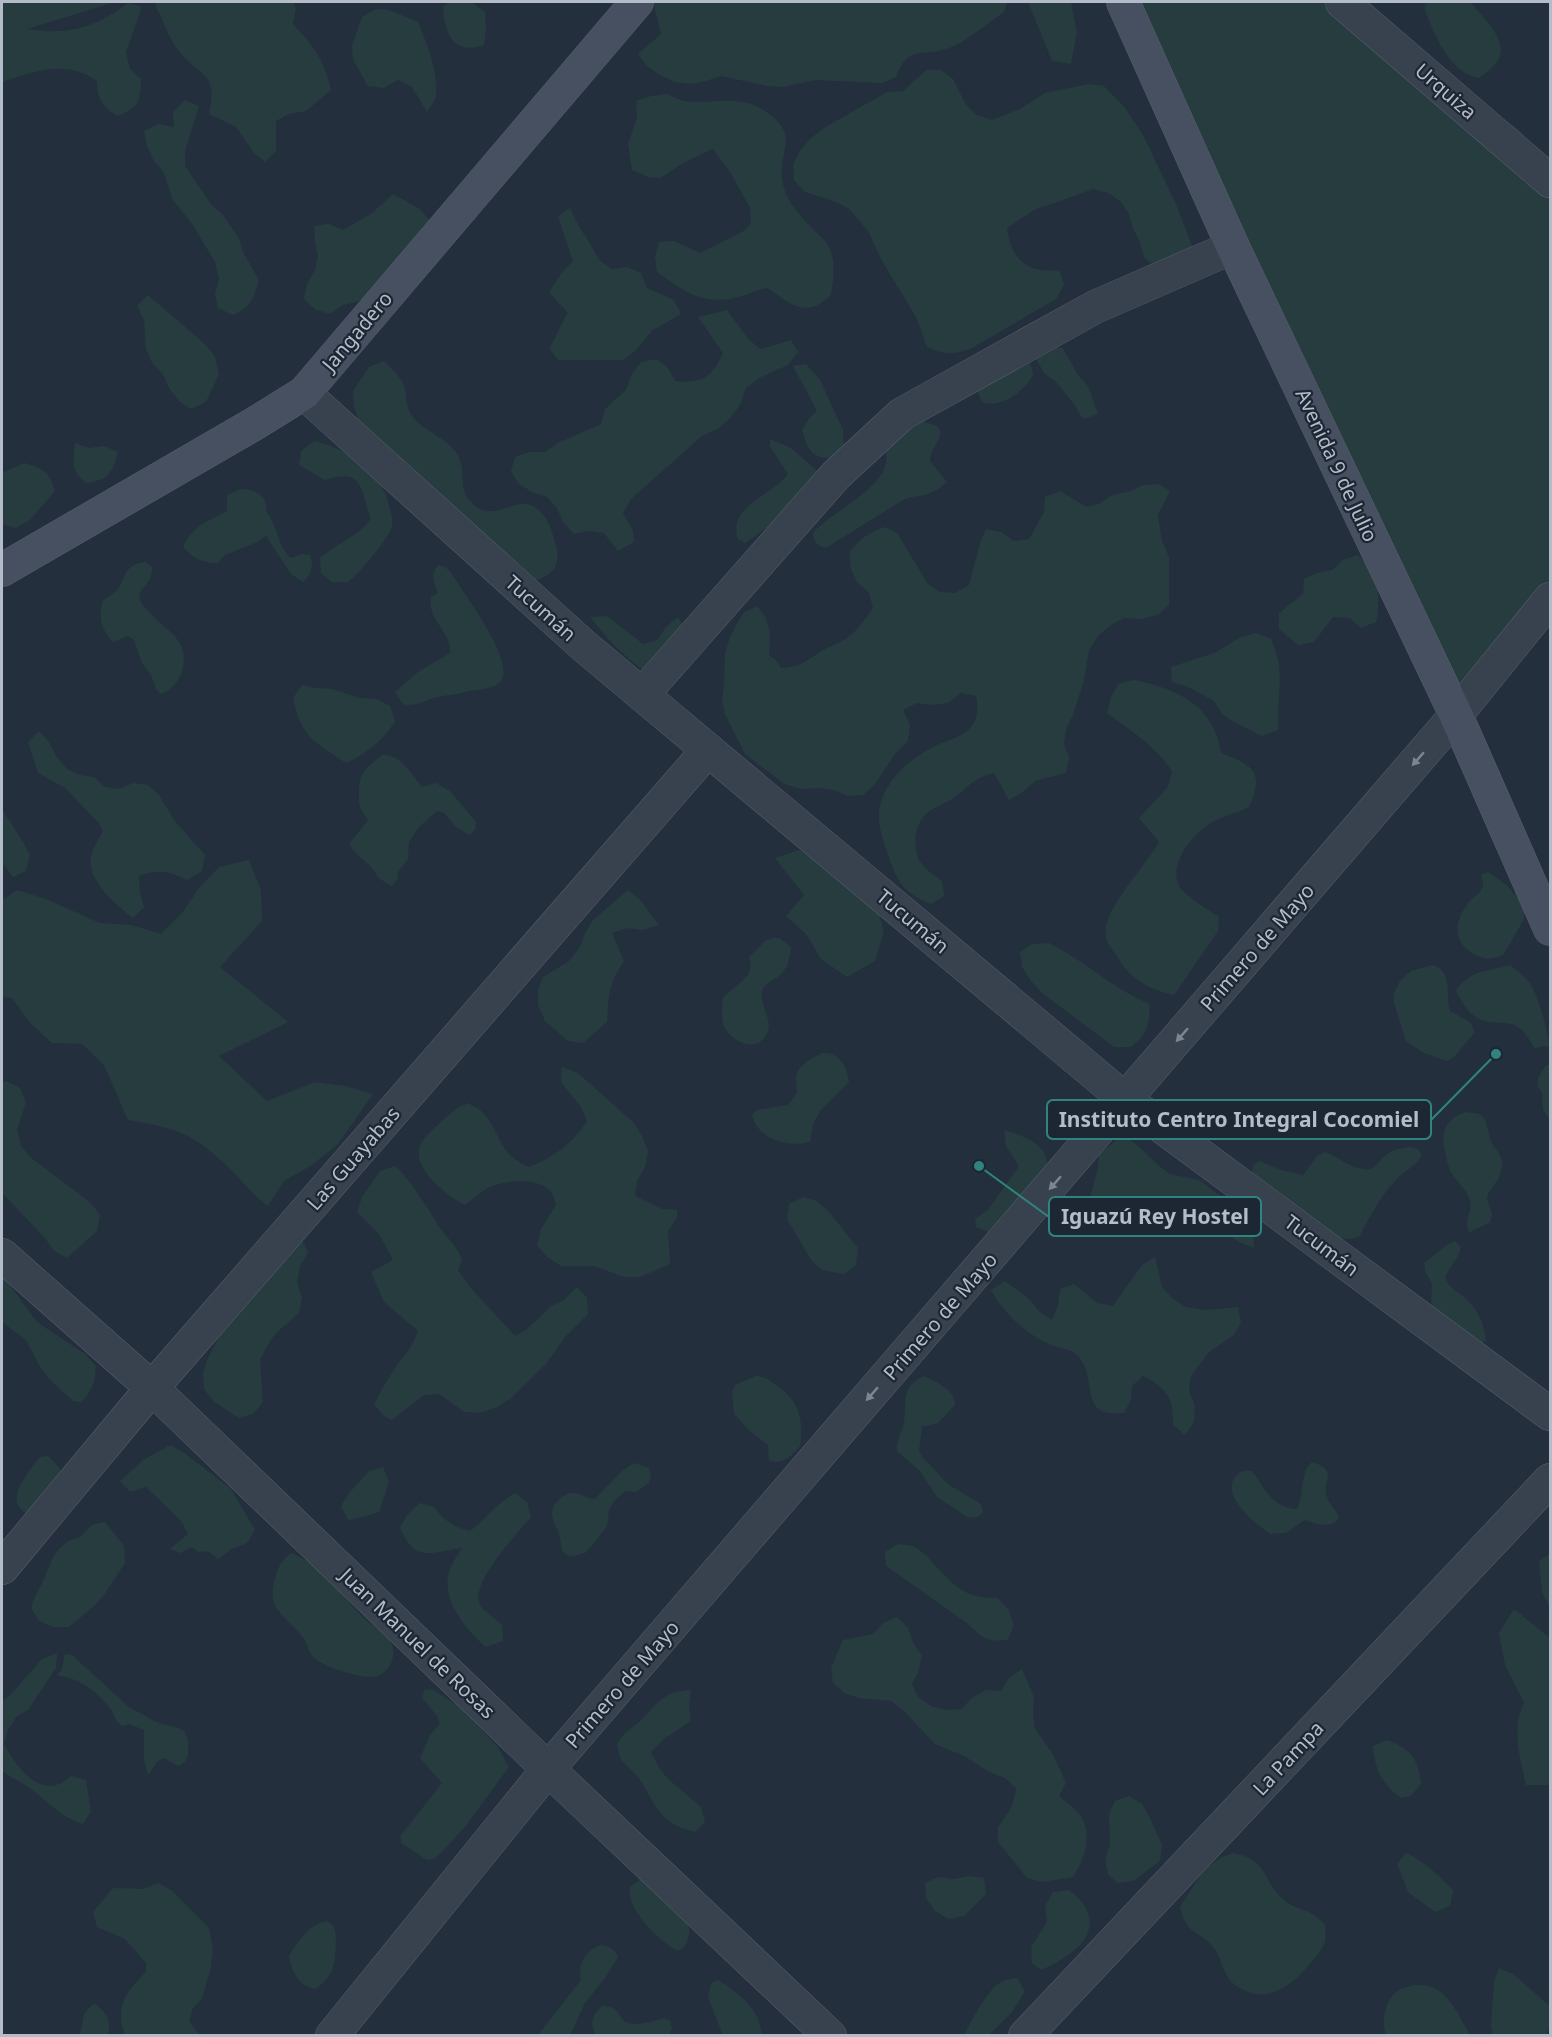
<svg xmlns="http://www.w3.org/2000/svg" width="1552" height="2037" font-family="'Noto Sans',sans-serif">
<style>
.green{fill:#263c3f}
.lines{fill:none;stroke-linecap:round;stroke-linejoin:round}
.minor-casing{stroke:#565f6c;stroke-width:34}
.secondary-casing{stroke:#565f6c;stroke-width:34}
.minor{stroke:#38414e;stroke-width:33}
.secondary{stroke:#465061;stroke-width:33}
.oneway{fill:#7c8592}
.labels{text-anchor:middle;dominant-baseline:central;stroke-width:4.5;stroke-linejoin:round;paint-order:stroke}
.street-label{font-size:20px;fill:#b4bcc9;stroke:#1d2633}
.leader{fill:none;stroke:#308480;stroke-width:2}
.callout-dot{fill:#308480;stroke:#1d2633;stroke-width:2}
.callout{fill:#1d2633;stroke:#308480;stroke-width:2}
.callout-label{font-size:21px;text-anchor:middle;font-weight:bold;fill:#b4bcc9}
</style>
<rect width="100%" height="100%" fill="#242f3e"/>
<path class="green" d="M 2,2 L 115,2 L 27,29 C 67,35 94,29 128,3 L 142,7 L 126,52 L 130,69 L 141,79 C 140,102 139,107 118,116 C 101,106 98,100 97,81 C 66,59 35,71 2,82 Z
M 156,2 L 293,2 L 296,8 L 293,24 C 313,45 325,61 331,90 L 306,111 L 289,114 L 276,121 L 276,151 L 265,162 L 254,153 L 236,127 L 209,114 C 219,70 198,77 177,49 C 168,36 163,20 156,7 Z
M 452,2 L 473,3 L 485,12 L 486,29 L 484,45 C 453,56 444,32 443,6 Z
M 653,2 L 1005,2 L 1007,4 L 1004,12 C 990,22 964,43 949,48 C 922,58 909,43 896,77 L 882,83 L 816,80 L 783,87 L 767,86 L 721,76 L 706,81 L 691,84 L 675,82 L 660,75 L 647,66 L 638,54 L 661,34 Z
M 1028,2 L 1071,2 L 1077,32 L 1071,64 L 1052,61 Z
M 1123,2 L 1365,2 L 1480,102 L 1518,129 L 1550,163 L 1550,599 L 1456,715 Z
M 1428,2 L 1469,2 L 1473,5 C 1496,32 1519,53 1479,78 C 1474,77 1469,75 1465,73 C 1445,61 1432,29 1424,8 Z
M 376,9 L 389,10 L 418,22 C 427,44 438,70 436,96 C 435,101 430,107 427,112 L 412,87 L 398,80 L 384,88 L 368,86 L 353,60 L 352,45 L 362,17 Z
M 926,70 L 941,70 L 953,79 L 966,105 L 977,115 L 992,120 L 1020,109 L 1045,93 L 1089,84 L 1104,86 L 1125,108 L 1143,135 L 1176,204 L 1193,248 L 1156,268 L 1144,257 L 1140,242 L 1133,229 L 1129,214 L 1121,202 L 1108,193 L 1093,189 L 1063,200 L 1034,210 L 1007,228 C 1011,259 1027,274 1059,270 L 1064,285 L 1056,299 L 972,348 C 954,355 946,355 927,347 L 916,317 L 882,261 L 869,233 L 859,220 L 849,209 L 836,202 L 805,192 L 794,180 L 793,165 L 800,151 L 811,138 L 824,128 L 887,92 L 903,91 Z
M 667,94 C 677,99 686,103 697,102 C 719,102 740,97 760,108 C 807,136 773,151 784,188 C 788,202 799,215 809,225 C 816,233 826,240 830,249 C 836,263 833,281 831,295 C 805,320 792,304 767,288 C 755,290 746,296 735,298 C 702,305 683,291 657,272 L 655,257 L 659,242 L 674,241 L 700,253 L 742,232 L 751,224 L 750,208 L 732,175 L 713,149 L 685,162 L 660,178 L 648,177 L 632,170 L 628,144 L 637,118 L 636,101 L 651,96 Z
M 185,100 L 199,106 L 185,151 L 185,166 L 211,204 L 223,215 L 239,238 L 243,252 L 259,280 C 254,299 251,306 233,315 L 218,308 L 215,294 L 219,279 L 215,262 L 192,224 L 173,200 L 163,171 L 154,161 L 147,146 L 144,131 L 158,124 L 174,127 L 173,112 Z
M 393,194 L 420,209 L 430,221 L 374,293 L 359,301 L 343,305 L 330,314 L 315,309 L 304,299 L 307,284 L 315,270 L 318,256 L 315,241 L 314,226 L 329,224 L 343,230 L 371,214 Z
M 570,208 L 576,221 L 600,261 L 612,269 L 627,267 L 641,273 L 647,288 L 674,300 L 681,314 L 653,330 L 635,351 L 623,360 L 558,360 L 549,348 C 557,337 560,324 568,313 L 549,292 L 563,271 L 573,261 L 558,216 Z
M 148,295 L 206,345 L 215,357 L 219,374 L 206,402 L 191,409 L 179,401 L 169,388 L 163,374 L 152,363 L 146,349 L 144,320 L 137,306 Z
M 727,310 L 749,340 L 761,349 L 791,340 L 798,352 L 788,365 L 759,378 L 746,388 L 740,405 L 731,417 L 719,428 L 702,436 L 631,499 L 623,513 L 633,531 L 634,542 L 618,551 L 604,533 L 589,531 L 574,534 L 563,522 L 557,508 L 547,497 L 532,492 L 519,484 L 511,471 L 515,457 L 529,452 L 545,452 L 558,443 L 601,424 L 605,409 L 626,390 L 632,374 L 641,362 L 657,359 L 668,368 L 675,381 C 701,384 713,377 723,353 L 698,317 Z
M 1047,347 L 1063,348 L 1078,375 L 1088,386 L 1098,414 L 1083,419 L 1076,407 L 1057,383 L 1044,373 L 1034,355 Z
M 1030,360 L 1033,375 C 1025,391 1001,409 982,402 L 975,386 Z
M 384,361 C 392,369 403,378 405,390 C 407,400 406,407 412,416 C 423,432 452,439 459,458 C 466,473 458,488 470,501 C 489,523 507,503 525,504 C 540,505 548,520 552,532 C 555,544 559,550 557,562 C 554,575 541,579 529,583 L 432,495 L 414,469 L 363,435 L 354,406 L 353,391 L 369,367 Z
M 806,364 L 820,380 L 843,430 L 844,447 L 835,459 C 811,458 809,452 802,430 L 809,418 L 817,411 L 793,366 Z
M 922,422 C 958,427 930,444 930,461 L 947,482 C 940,488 933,493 924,495 C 916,497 911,496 903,500 L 826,548 C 817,546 814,542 813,533 C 829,512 897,484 885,451 L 894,432 Z
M 770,439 L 791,448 L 821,474 C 797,500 775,524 745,543 L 738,539 C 727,505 773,496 788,474 L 770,447 Z
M 314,441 C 335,445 367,462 379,481 C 383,487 386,495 388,502 C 390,509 393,518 392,525 C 390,538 359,573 348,582 L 332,582 L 321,573 L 320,557 L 360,531 L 371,519 C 360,491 365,467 325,480 L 299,465 L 301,451 Z
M 75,443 L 89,448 L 104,446 L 118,452 C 112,473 109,480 86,483 C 70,469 73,464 75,443 Z
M 24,463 C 44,469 49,471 55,491 L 30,520 L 16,528 L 2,524 L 2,473 Z
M 1159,484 L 1170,491 L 1158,515 L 1162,541 L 1169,557 L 1169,605 L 1158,615 L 1140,619 L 1124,618 L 1111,625 L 1098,636 L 1089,650 L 1084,680 L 1073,715 L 1066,729 L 1064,744 L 1069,757 L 1066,773 L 1035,781 L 1023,792 L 1009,800 L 994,773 C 974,778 970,785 955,797 C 946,804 934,806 926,814 C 915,824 913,844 918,858 C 922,867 934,875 942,881 L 944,896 L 931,904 C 903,893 897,882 888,854 C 884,842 878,828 879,814 C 881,783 909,759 935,746 C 947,740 962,738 971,727 C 978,718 978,707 976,696 L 961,693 L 948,703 L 932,705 L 917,703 L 903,710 L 910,725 L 908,741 L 895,754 L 875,784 L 863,795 L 848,796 L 833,790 L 818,788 L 801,789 L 784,784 L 745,754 L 725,714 L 722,700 L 724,685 L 725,654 L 729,640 L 736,625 L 744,612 L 757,606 L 766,618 L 770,633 L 769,655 L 776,660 L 781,668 C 799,668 809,659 823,650 C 829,646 835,645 841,642 C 855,634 864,621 873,608 L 869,593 L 857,582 L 851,569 L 849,553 C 859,539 868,533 884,527 L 897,533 L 928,584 L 940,592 L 955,593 L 969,585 L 980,543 L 986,529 L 1001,532 L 1014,541 L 1029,539 L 1044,512 L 1045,497 L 1060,491 L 1087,507 L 1099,504 L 1112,495 L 1131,491 L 1143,485 Z
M 241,489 C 256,490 268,495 266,511 C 277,526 278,545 290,558 L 302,554 L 310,555 C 314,566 312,574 303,582 L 291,574 L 266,536 L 255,543 L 225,555 L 218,563 C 202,563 193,558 183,547 C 194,524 208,522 227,511 L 227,495 Z
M 1357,555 C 1380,570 1381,597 1376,622 L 1361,628 L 1350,618 L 1333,617 L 1314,642 L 1298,645 L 1279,629 L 1279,613 L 1303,594 L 1304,579 L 1317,573 L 1332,570 L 1343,560 Z
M 146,562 L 152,567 C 153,585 137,588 140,599 C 142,606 147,609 151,614 C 169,634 190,639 182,671 C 180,680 170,691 161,694 L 156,689 L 151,675 L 142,663 L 134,640 L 128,636 L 113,642 C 101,631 98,615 103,600 C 107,597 112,595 116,591 C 127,579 122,564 146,562 Z
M 438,565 L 445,567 L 451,572 C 461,591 518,662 500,682 C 493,690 475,689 465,692 C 456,695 447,695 438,697 C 425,699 416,708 403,704 L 395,692 L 418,672 L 450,653 C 452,632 426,619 431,597 L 438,593 C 433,582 430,575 438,565 Z
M 607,616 L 643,644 L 657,640 L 666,627 L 678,617 L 686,631 L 646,672 C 628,660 602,635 591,617 Z
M 1256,633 L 1271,639 C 1280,659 1281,675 1279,696 C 1278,707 1279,718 1278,730 L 1262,736 L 1234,722 L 1222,714 L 1214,701 L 1188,687 L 1172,682 L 1171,667 L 1214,653 L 1241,637 Z
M 1134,680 C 1176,688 1215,706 1221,753 C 1253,765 1265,772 1249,807 C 1235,814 1219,817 1206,826 C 1190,838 1169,865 1179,886 C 1184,895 1209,911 1219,916 L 1218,931 L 1174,995 C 1150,990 1130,979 1118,958 C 1114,952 1108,944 1106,938 C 1099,913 1146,866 1159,842 L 1139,818 L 1167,788 L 1172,772 C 1156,745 1131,732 1107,713 L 1111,697 L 1118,684 Z
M 302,685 L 316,688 L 332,689 L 360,698 L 377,699 L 390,706 L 395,721 C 384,740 366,754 346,763 C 315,742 301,738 293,698 Z
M 39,731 L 49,742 L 56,756 L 67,769 L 80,775 L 94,777 L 105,787 L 119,789 L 133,783 L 148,785 L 159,795 L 174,820 L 205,855 L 202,871 L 187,880 C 168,871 159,869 139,876 L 140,893 L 144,907 L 133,918 C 117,906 86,880 91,857 C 92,848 99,839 103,831 L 98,822 L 65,788 L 38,773 L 28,742 Z
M 382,755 C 401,754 411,774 422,787 L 436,783 L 450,791 L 476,822 L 475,830 L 469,835 L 456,827 L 444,813 L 437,811 L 419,827 L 409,842 L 408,859 L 398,872 L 397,880 L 392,886 L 378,878 C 373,864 357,858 349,844 L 368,820 C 358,805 359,807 359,789 C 360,770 368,767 382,755 Z
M 2,809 L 23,842 L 30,855 L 26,871 L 13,877 L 2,862 Z
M 799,850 L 824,862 L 869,901 L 879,915 L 884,931 L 875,961 L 847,977 L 821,959 L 806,934 L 786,916 L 804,895 L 775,858 Z
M 249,860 L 261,890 L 262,921 L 220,967 L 288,1022 L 219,1056 L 267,1101 L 315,1082 L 345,1086 L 373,1094 L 338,1144 L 312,1165 L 284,1181 L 268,1206 C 254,1196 244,1183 231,1170 C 195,1134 177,1128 128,1120 L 104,1065 L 82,1044 L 52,1043 L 30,1023 L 12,998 L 2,997 L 2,900 L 17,890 L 46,899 L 100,923 L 131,925 L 161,934 L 182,913 L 199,888 L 219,867 Z
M 1488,872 L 1507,885 L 1522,904 L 1524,912 L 1524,919 L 1504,954 C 1494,959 1488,960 1477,956 C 1452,943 1453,922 1469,902 C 1473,897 1480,894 1482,888 C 1484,883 1483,880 1481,875 Z
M 628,890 L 640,900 L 659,925 L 643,930 L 627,928 L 612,933 L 624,961 C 608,984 609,995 607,1022 L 583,1043 L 568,1041 L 545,1021 L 538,1005 L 538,990 L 543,977 L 568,962 L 580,947 L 585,933 L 593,920 Z
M 772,938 L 779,938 L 791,947 C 790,958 788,969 779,976 C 773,981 764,983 762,991 C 759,1006 776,1022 765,1037 C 754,1053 730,1041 724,1026 C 721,1018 722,1007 723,998 C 734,984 756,979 749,957 L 765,941 Z
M 1049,943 C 1084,960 1113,989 1150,1004 C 1148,1026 1149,1033 1131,1047 L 1114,1047 L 1042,993 L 1031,981 L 1022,967 L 1020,952 L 1032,944 Z
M 1432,965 C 1454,970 1445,995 1450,1011 L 1470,1022 L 1475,1032 L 1454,1057 L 1447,1061 L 1424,1053 L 1406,1041 L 1394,1003 L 1393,995 L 1400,981 L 1411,971 Z
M 1510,965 C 1518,971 1526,977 1531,985 C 1539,999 1548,1030 1549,1046 L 1534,1048 C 1529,1039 1525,1031 1516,1026 C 1507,1021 1497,1024 1488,1022 C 1471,1019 1462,1004 1456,990 C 1472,969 1487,972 1510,965 Z
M 822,1053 C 839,1052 847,1066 849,1082 L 821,1110 L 813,1124 L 810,1142 C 789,1148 757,1139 752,1115 L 757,1110 L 788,1105 L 797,1093 C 797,1088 796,1083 796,1078 C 796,1066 812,1058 822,1053 Z
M 1546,1065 L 1550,1065 L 1550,1120 L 1543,1110 L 1542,1093 L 1537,1086 L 1538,1078 Z
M 562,1067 L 578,1073 L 634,1123 L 642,1136 L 648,1151 L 645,1167 L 637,1181 L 635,1196 L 662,1209 L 677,1210 L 677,1218 L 668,1231 L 670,1264 L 640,1277 L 624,1277 L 594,1266 L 561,1266 L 547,1257 L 537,1245 L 541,1229 L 556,1205 C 555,1201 553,1195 551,1192 C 540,1177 502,1180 488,1188 C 479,1193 472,1200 465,1205 C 448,1197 411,1167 420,1146 C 423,1138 431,1131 438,1125 C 448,1115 455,1108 468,1103 C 471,1105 477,1107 480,1110 C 502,1129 494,1152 529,1167 C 553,1158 573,1143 587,1121 L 581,1107 L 561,1082 Z
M 6,1081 L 20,1088 L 26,1102 L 17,1130 L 21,1146 L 30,1157 L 91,1203 L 100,1215 L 97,1231 L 67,1258 L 54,1251 L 45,1238 L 2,1193 L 2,1083 Z
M 1465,1112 L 1480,1114 L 1485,1119 L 1491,1142 L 1500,1155 L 1503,1163 L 1499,1178 L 1489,1192 L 1487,1199 L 1492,1214 L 1490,1222 C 1483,1227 1476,1227 1469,1233 C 1463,1216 1473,1214 1470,1201 C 1468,1191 1458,1183 1452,1174 C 1448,1167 1447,1160 1445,1152 C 1441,1132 1444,1120 1465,1112 Z
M 1004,1130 C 1018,1134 1045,1143 1047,1160 C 1048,1164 1047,1170 1047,1175 L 991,1233 L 976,1227 L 975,1219 L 987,1211 L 1019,1166 L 1006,1146 Z
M 1123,1135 L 1136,1144 L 1158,1165 L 1170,1174 L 1199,1180 L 1235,1207 L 1253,1231 L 1254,1248 L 1239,1242 L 1227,1234 L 1207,1225 L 1177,1214 L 1145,1213 L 1129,1208 L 1113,1212 L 1098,1211 L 1090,1198 L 1098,1168 L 1099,1154 Z
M 1410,1147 L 1418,1149 L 1422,1155 C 1416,1167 1403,1171 1395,1181 C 1380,1197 1369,1218 1359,1237 C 1347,1241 1340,1238 1329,1234 L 1252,1173 L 1253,1165 L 1259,1161 L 1281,1170 L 1303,1175 L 1317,1156 L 1325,1152 C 1339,1157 1349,1168 1365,1169 C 1376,1171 1379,1159 1387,1154 C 1394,1149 1402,1148 1410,1147 Z
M 395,1166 C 411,1180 428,1209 440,1228 C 448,1239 457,1246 462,1259 L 458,1270 L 470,1287 L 515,1336 L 526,1330 L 551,1306 L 564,1300 L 577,1287 L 587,1298 L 588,1314 L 565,1337 L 546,1364 L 510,1399 L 497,1407 L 480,1413 L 464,1412 L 439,1394 L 424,1395 L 392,1420 L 384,1416 L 374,1404 C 380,1393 386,1382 393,1371 C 403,1355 411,1351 418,1331 L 384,1302 L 371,1272 L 393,1260 L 379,1234 L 357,1212 L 362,1197 L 380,1171 Z
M 803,1197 L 817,1201 L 829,1212 L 858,1248 L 856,1265 L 844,1274 L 822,1270 L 811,1260 L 787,1219 L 789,1204 Z
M 302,1239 L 308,1253 L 300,1266 L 297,1283 L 302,1297 L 299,1313 L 275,1334 L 267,1346 L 260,1360 L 263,1402 L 253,1414 L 239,1418 L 213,1401 L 204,1389 L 203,1373 L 208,1358 L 222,1331 Z
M 1455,1241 L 1461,1247 C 1459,1258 1450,1266 1445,1277 C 1449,1288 1456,1290 1465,1298 C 1477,1308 1485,1325 1486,1341 L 1478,1344 L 1431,1307 L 1432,1284 L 1425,1271 L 1424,1263 L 1448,1244 Z
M 1155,1257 L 1162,1287 L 1173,1299 L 1186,1307 L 1206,1310 L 1238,1307 L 1241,1322 L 1234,1335 L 1209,1352 L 1191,1376 L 1189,1391 L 1195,1406 L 1194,1422 L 1185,1435 L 1173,1425 C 1174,1399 1167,1388 1143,1376 L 1132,1386 L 1131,1400 L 1124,1413 C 1075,1418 1100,1378 1077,1355 C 1071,1349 1059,1348 1051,1345 C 1026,1334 1004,1314 991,1290 L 1005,1281 L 1029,1299 L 1040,1312 L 1052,1320 L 1058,1305 L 1060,1289 L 1074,1284 L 1097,1303 L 1113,1306 L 1142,1265 Z
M 2,1274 L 37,1322 L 85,1354 L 96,1366 C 95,1381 93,1391 81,1402 L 73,1401 L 50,1380 L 40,1367 L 26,1340 L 2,1322 Z
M 756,1376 C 765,1376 770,1381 777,1386 C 799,1400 804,1421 800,1446 C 792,1456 781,1466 769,1460 L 768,1445 L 750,1431 L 734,1414 L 732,1392 L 735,1385 Z
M 924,1376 C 937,1383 955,1389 955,1405 L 938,1423 L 922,1427 L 919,1451 L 923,1458 L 949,1485 L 981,1504 L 983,1512 L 978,1517 L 969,1518 L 937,1497 L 920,1471 L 897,1451 C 896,1440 902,1433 904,1422 C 907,1402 900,1387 924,1376 Z
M 170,1445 L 183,1452 L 231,1489 L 255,1530 L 247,1543 L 232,1549 L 218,1559 L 208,1551 L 198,1552 L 192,1547 L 180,1553 L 170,1549 L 188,1534 L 182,1522 L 146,1487 L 130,1492 L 120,1481 L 143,1460 Z
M 48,1456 L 59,1467 L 62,1474 L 27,1513 C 2,1502 29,1471 40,1457 Z
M 1312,1462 C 1341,1471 1320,1483 1327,1497 C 1330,1506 1337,1510 1339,1518 C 1330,1530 1318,1524 1305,1520 L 1286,1533 L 1270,1534 C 1257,1525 1220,1496 1235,1477 C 1240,1471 1244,1470 1252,1471 C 1264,1487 1272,1508 1297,1509 C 1305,1494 1299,1473 1312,1462 Z
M 634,1463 L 649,1468 L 651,1475 L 649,1483 L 636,1492 L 625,1491 L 613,1502 L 609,1510 L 607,1526 L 591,1547 L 585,1553 L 570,1557 L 563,1552 C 561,1547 561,1544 560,1538 C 557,1524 544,1513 560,1499 C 563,1496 568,1493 572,1493 C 581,1492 586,1499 595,1499 L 621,1472 Z
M 383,1467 L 389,1482 L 379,1512 L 363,1517 L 348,1520 L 341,1506 L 349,1493 L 369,1471 Z
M 515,1493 L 527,1502 L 531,1517 C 517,1534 469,1584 480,1605 C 484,1612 496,1619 502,1625 L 503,1641 L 486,1647 C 467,1631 441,1600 449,1573 C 451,1564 457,1556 462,1548 C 432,1552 414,1564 400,1527 L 407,1515 L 419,1503 L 434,1507 C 444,1520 453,1527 470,1531 C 486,1519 497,1503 515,1493 Z
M 105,1522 L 124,1546 L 125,1563 L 104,1595 L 94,1606 L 69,1627 L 53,1627 L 39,1621 L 31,1608 C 34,1598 37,1592 42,1583 C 50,1568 51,1553 66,1543 C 70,1539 78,1539 82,1535 C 93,1524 89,1525 105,1522 Z
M 898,1544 C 903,1545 908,1545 912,1546 C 920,1549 926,1555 931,1561 C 953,1584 963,1599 998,1598 L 1008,1609 L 1014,1625 L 1008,1640 C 985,1642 983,1638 967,1623 L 886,1566 L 885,1552 Z
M 291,1553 C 323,1565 342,1598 366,1620 C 373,1627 384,1631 390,1640 C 397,1653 392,1668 380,1675 C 369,1682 321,1667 312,1656 C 308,1650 307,1642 302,1636 C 283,1613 265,1609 276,1575 C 279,1565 283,1559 291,1553 Z
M 1550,1554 L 1550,1608 L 1542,1592 L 1539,1561 Z
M 1514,1609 L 1550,1638 L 1550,1785 L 1526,1785 C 1520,1758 1511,1728 1524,1703 L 1505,1665 L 1499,1633 Z
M 897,1617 L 908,1628 L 913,1642 L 922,1656 L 918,1673 L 912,1684 L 918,1697 L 931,1706 L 947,1710 L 961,1709 L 972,1698 L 986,1690 L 1001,1691 L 1009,1678 L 1022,1669 L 1034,1697 L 1033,1713 L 1035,1729 L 1053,1754 L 1066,1783 L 1059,1796 C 1066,1802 1076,1809 1081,1816 C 1093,1836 1084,1860 1073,1877 L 1042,1882 L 1027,1878 L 998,1842 L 998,1827 C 1008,1814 1014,1805 1016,1788 L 1005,1778 L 989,1772 L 964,1756 L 935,1744 L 903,1710 L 891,1701 L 859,1698 L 844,1693 L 833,1683 L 831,1668 L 843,1640 L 873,1634 L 883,1623 Z
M 57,1653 L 56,1668 L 28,1710 L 17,1716 L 8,1730 L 4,1744 C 14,1762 34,1794 59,1784 C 63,1783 68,1778 71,1776 L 86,1780 L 91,1811 L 83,1824 C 59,1816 50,1803 31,1789 C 22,1782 11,1778 2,1771 L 2,1702 L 12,1693 L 42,1659 Z
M 65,1654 L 72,1655 L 129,1707 L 156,1722 L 178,1728 L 184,1731 L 188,1739 L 188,1755 L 185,1762 L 178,1766 L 164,1758 L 157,1762 L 148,1775 L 144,1760 L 144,1730 L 129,1724 L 122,1726 C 114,1721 115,1714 109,1707 C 96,1690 78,1678 57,1675 L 62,1669 Z
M 425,1689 L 433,1690 L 459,1706 L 498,1747 L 509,1767 L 465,1827 L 440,1854 L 434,1859 L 427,1860 L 401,1843 L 401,1835 L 442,1783 L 420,1758 L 430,1735 L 440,1724 L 437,1716 L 422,1698 Z
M 691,1690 L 689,1705 L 691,1721 L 665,1738 L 651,1752 L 658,1766 L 667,1778 L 701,1807 L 705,1822 L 695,1832 C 663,1825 657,1809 642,1783 C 637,1774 629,1769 623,1762 C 619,1758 618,1750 617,1744 C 626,1730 629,1731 640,1721 C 658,1703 663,1691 691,1690 Z
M 1387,1740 C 1412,1750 1418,1758 1421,1784 L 1411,1796 L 1401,1798 C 1382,1784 1375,1770 1373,1746 Z
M 1129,1796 L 1142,1804 L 1150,1818 L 1162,1845 L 1160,1861 L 1133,1881 L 1117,1883 L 1108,1874 L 1105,1859 L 1110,1845 L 1109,1814 L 1115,1801 Z
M 1233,1853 C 1270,1860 1261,1881 1285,1901 C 1293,1908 1305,1909 1314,1915 C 1318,1918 1321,1921 1325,1924 C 1325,1930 1326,1937 1325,1942 C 1321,1951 1315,1958 1309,1965 C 1290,1987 1267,2005 1238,1987 C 1223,1978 1223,1961 1214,1948 C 1199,1929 1186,1936 1180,1907 C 1196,1883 1204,1862 1233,1853 Z
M 1406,1853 C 1426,1862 1437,1875 1453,1890 L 1450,1906 L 1435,1912 L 1408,1892 L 1397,1864 Z
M 969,1876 L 984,1878 L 986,1894 L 964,1916 L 949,1919 L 935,1911 L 926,1898 L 925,1883 L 938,1877 L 954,1879 Z
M 643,1878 L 687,1920 C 691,1933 690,1944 678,1951 C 660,1943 625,1907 630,1887 Z
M 158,1883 L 171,1890 L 209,1928 L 213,1949 L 211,1968 L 202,1998 L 193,2008 L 189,2021 L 199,2035 L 125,2035 C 114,2008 126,1991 146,1972 L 146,1963 L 125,1939 L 97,1927 L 93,1912 L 113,1888 L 144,1889 Z
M 1069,1890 C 1113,1924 1079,1954 1041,1970 L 1032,1963 L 1031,1947 L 1047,1922 L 1045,1906 L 1053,1892 Z
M 326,1921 C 330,1923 332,1924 334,1927 C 338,1934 335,1964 332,1971 C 328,1978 322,1985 315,1989 C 299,1986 291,1971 289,1956 C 299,1940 307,1926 326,1921 Z
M 601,1945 C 610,1946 614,1949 618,1957 L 605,1978 L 585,2003 L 571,2033 L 569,2035 L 538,2035 L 581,1980 C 577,1964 585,1951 601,1945 Z
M 1499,1968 L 1513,1974 L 1550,2006 L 1550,2026 L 1546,2035 L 1493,2035 L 1491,2027 L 1494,1982 Z
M 1017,1978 L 1025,1991 L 1012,2012 L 989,2035 L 964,2035 C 972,2021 988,1987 1003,1981 C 1007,1979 1013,1979 1017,1978 Z
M 718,1980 C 731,1988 750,2002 757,2017 C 760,2022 761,2030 762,2035 L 723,2035 L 708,1998 L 711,1983 Z
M 1413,1985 C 1418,1985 1424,1985 1428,1986 C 1448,1990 1461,2019 1470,2035 L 1386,2035 C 1381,2021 1385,1998 1399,1990 C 1403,1988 1409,1987 1413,1985 Z
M 94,2003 C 106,2012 112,2020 108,2035 L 80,2035 L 84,2014 Z
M 602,2006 C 631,2004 605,2037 664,2018 L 670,2021 L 672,2029 L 668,2035 L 596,2035 C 589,2024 592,2015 602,2006 Z"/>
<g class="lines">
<defs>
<path id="minor" d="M 1342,2 L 1550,181
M 304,393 L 584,646 L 1126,1100 L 1550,1414
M 642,695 L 836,475 L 902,414 L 1095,307 L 1233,247
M 2,1255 L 152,1388 L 548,1769 L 830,2036
M 2,1568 L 152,1388 L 708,750
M 332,2036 L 548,1769 L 1456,715 L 1550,599
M 1025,2036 L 1550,1480"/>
<path id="secondary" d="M 1123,2 L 1233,247 L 1456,715 L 1550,929
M 2,570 L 254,424 L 304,393 L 637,2"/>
</defs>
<use href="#minor" class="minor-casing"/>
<use href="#secondary" class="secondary-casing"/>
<use href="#minor" class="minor"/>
<use href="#secondary" class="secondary"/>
</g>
<defs><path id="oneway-solid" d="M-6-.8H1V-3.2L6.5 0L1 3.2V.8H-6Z" transform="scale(1.5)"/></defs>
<g class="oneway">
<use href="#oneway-solid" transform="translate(1418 759) rotate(131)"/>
<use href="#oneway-solid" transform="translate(1182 1035) rotate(131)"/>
<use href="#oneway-solid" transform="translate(1055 1183) rotate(131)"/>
<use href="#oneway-solid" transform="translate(872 1394) rotate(131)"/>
</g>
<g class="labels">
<g class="street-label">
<text transform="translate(1446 91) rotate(41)">Urquiza</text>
<text transform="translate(357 331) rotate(-50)">Jangadero</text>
<text transform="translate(1337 465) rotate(65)">Avenida 9 de Julio</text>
<text transform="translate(541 608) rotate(42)">Tucumán</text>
<text transform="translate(913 921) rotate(40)">Tucumán</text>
<text transform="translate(1257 947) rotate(-49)">Primero de Mayo</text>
<text transform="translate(353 1158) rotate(-49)">Las Guayabas</text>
<text transform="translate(1322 1245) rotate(37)">Tucumán</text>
<text transform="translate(940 1316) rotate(-49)">Primero de Mayo</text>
<text transform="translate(418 1643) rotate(44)">Juan Manuel de Rosas</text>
<text transform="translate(622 1684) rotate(-49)">Primero de Mayo</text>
<text transform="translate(1288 1758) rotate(-47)">La Pampa</text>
</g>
</g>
<path class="leader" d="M1496 1054L1431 1120M979 1166L1049 1217"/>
<g class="callout-dot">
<circle cx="1496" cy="1054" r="6"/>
<circle cx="979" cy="1166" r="6"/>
</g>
<g class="callout">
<rect x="1047" y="1100" width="384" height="39" rx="6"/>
<rect x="1049" y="1197" width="212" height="39" rx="6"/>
</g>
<g class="callout-label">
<text x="1239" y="1127">Instituto Centro Integral Cocomiel</text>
<text x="1155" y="1224">Iguazú Rey Hostel</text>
</g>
<rect width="1552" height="2037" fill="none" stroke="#b4bcc9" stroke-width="6"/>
</svg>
